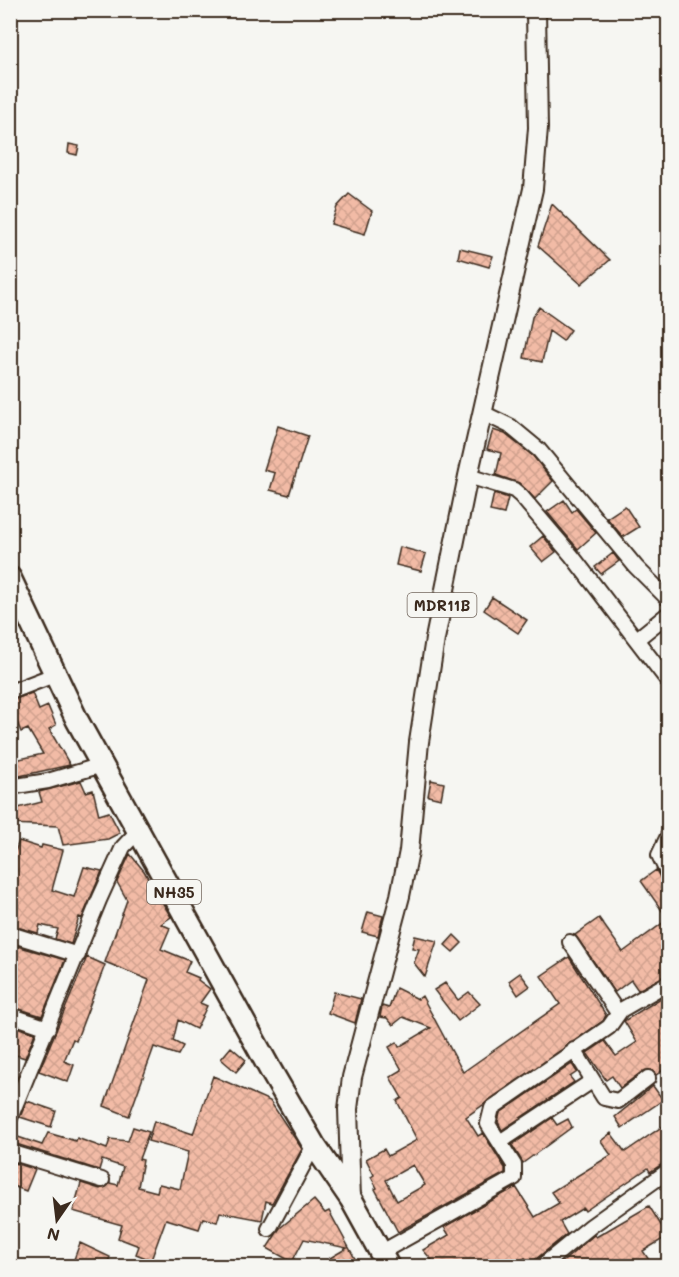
<svg xmlns="http://www.w3.org/2000/svg" width="679" height="1277" font-family="Mali,sans-serif">
<style>
.building{fill:url(#building-cross-hatch);stroke:#3b2a1e;stroke-width:1.5;fill-rule:evenodd}
.lines{fill:none;stroke-linecap:round;stroke-linejoin:round}
.minor-casing{stroke:#3b2a1e;stroke-width:18}
.major-casing{stroke:#3b2a1e;stroke-width:22}
.highway-casing{stroke:#3b2a1e;stroke-width:26}
.minor{stroke:#f6f6f2;stroke-width:14}
.major{stroke:#f6f6f2;stroke-width:18}
.highway{stroke:#f6f6f2;stroke-width:21}
.labels{text-anchor:middle;dominant-baseline:central;stroke-width:5;stroke-linejoin:round;paint-order:stroke}
.shield{fill:#f6f6f2;stroke:#73675e;stroke-width:1.5}
.shield-label{font-size:15px;font-weight:bold;fill:#3b2a1e}
</style>
<defs>
<pattern id="building-cross-hatch" width="8" height="8" patternUnits="userSpaceOnUse" patternTransform="scale(1.5)"><rect width="8" height="8" fill="#f2bba6"/><path d="M0 0l8 8M0 8l8-8" fill="none" stroke="#d0a18e"/></pattern>
</defs>
<rect width="100%" height="100%" fill="#f6f6f2"/>
<filter id="ink" filterUnits="userSpaceOnUse"><feTurbulence type="fractalNoise" baseFrequency=".0167" numOctaves="2"/><feDisplacementMap in="SourceGraphic" scale="12" xChannelSelector="R" yChannelSelector="G"/><feConvolveMatrix kernelMatrix="1 2 1 2 8 2 1 2 1" color-interpolation-filters="sRGB"/></filter>
<g filter="url(#ink)">
<path class="building" d="M 69,144 L 79,146 L 77,155 L 68,153 Z
M 349,194 L 372,211 L 365,234 L 331,224 L 337,207 Z
M 552,204 L 610,260 L 581,284 L 538,246 Z
M 460,248 L 493,256 L 489,267 L 458,258 Z
M 539,307 L 571,330 L 563,341 L 549,331 L 542,362 L 524,358 L 532,317 Z
M 278,426 L 308,436 L 289,495 L 270,490 L 275,473 L 264,470 Z
M 493,430 L 505,434 L 533,456 L 553,481 L 535,499 L 519,483 L 496,475 L 501,453 L 487,449 Z
M 494,493 L 508,498 L 504,514 L 490,511 Z
M 564,500 L 572,512 L 576,509 L 596,533 L 578,549 L 547,512 Z
M 625,506 L 639,527 L 623,537 L 607,518 Z
M 543,536 L 556,552 L 543,562 L 530,547 Z
M 400,547 L 426,554 L 421,571 L 396,565 Z
M 613,553 L 619,561 L 601,574 L 595,567 Z
M 492,597 L 527,620 L 518,633 L 484,610 Z
M 32,693 L 39,710 L 48,706 L 56,725 L 49,729 L 70,765 L 10,778 L 10,761 L 43,754 L 28,729 L 21,732 L 13,712 L 10,713 L 10,701 Z
M 431,780 L 444,783 L 441,799 L 428,796 Z
M 81,781 L 86,792 L 93,790 L 99,815 L 109,812 L 120,833 L 108,839 L 63,845 L 58,826 L 10,824 L 10,810 L 42,802 L 39,792 Z
M 19,841 L 41,848 L 42,845 L 63,850 L 52,890 L 74,897 L 84,867 L 102,871 L 82,918 L 79,917 L 71,944 L 55,939 L 58,929 L 40,925 L 38,933 L 10,925 L 10,865 Z
M 130,854 L 144,871 L 171,917 L 161,924 L 170,928 L 161,949 L 190,961 L 185,972 L 199,978 L 198,980 L 210,989 L 200,1003 L 207,1006 L 196,1029 L 178,1020 L 173,1041 L 183,1046 L 178,1055 L 154,1047 L 129,1116 L 104,1106 L 149,980 L 105,962 L 127,900 L 117,882 Z
M 656,870 L 662,881 L 669,883 L 669,974 L 638,990 L 631,980 L 615,992 L 575,935 L 599,918 L 623,952 L 668,919 L 641,881 Z
M 368,912 L 383,916 L 378,936 L 362,932 Z
M 454,935 L 462,943 L 453,952 L 445,945 Z
M 415,936 L 437,941 L 425,977 L 414,963 L 419,949 L 412,948 Z
M 17,946 L 65,960 L 42,1016 L 10,1006 L 10,965 Z
M 87,957 L 105,965 L 76,1041 L 73,1039 L 64,1061 L 74,1065 L 68,1082 L 39,1071 Z
M 569,957 L 606,1015 L 603,1021 L 466,1117 L 478,1136 L 483,1133 L 505,1168 L 505,1173 L 398,1232 L 375,1189 L 377,1188 L 371,1177 L 374,1175 L 366,1159 L 384,1149 L 388,1156 L 417,1140 L 397,1101 L 402,1098 L 390,1077 L 402,1070 L 389,1047 L 397,1042 L 399,1047 L 431,1028 L 403,1017 L 393,1025 L 387,1018 L 380,1017 L 382,1006 L 389,1008 L 396,988 L 418,999 L 422,996 L 463,1072 L 560,1004 L 541,976 ZM 413,1165 L 425,1185 L 397,1201 L 386,1180 Z
M 520,973 L 530,986 L 518,995 L 509,981 Z
M 445,983 L 458,1000 L 469,992 L 480,1004 L 458,1021 L 434,990 Z
M 334,992 L 361,999 L 355,1023 L 328,1013 Z
M 669,993 L 669,1066 L 656,1075 L 651,1070 L 643,1071 L 620,1088 L 612,1076 L 606,1080 L 587,1053 L 605,1041 L 616,1056 L 637,1042 L 624,1021 Z
M 10,1025 L 35,1033 L 25,1058 L 10,1053 Z
M 231,1047 L 246,1060 L 236,1072 L 221,1059 Z
M 572,1064 L 577,1072 L 570,1077 L 574,1082 L 502,1130 L 498,1122 L 500,1113 Z
M 213,1076 L 270,1101 L 302,1149 L 272,1203 L 266,1201 L 262,1220 L 220,1212 L 217,1222 L 203,1218 L 199,1229 L 166,1219 L 151,1260 L 136,1254 L 139,1246 L 118,1238 L 122,1225 L 73,1211 L 81,1183 L 100,1189 L 110,1183 L 118,1185 L 123,1167 L 102,1160 L 99,1170 L 13,1143 L 15,1136 L 42,1145 L 48,1133 L 76,1141 L 77,1138 L 107,1149 L 110,1139 L 128,1141 L 133,1127 L 149,1132 L 139,1159 L 143,1160 L 138,1187 L 157,1192 L 159,1184 L 180,1189 L 188,1152 L 148,1141 L 154,1121 L 193,1134 Z
M 653,1086 L 663,1100 L 622,1128 L 615,1117 Z
M 27,1101 L 56,1111 L 51,1127 L 20,1117 Z
M 552,1118 L 557,1125 L 568,1119 L 572,1127 L 523,1163 L 512,1145 Z
M 669,1122 L 669,1160 L 650,1172 L 648,1168 L 585,1211 L 583,1208 L 560,1222 L 567,1234 L 536,1259 L 533,1266 L 525,1258 L 512,1266 L 437,1266 L 423,1250 L 449,1235 L 444,1227 L 516,1187 L 535,1217 L 559,1203 L 551,1192 L 611,1155 L 601,1141 L 611,1133 L 625,1152 Z
M 10,1162 L 35,1169 L 26,1191 L 10,1185 Z
M 314,1200 L 325,1213 L 329,1211 L 359,1266 L 336,1266 L 330,1258 L 347,1248 L 304,1239 L 292,1262 L 267,1248 L 280,1228 Z
M 649,1206 L 668,1236 L 643,1251 L 653,1266 L 558,1266 L 594,1235 L 596,1237 Z
M 80,1243 L 110,1257 L 106,1266 L 85,1261 L 83,1266 L 73,1262 Z"/>
<g class="lines">
<defs>
<path id="minor" d="M 483,413 L 510,426 L 539,450 L 636,567 L 668,599
M 468,476 L 514,490 L 521,496 L 572,556 L 668,681
M 637,639 L 668,614
M 10,692 L 54,675
M 10,787 L 48,781 L 102,765
M 668,836 L 659,855 L 668,874
M 10,934 L 78,955
M 570,942 L 618,1013
M 10,1015 L 48,1028
M 574,1050 L 604,1098 L 618,1101 L 648,1078
M 10,1118 L 99,900 L 123,847 L 139,830
M 500,1142 L 592,1081
M 10,1152 L 102,1180
M 269,1229 L 314,1145
M 380,1253 L 514,1178 L 514,1165 L 488,1124 L 492,1108 L 609,1027 L 621,1010 L 668,983
M 542,1266 L 591,1226 L 668,1171"/>
<path id="major" d="M 351,1199 L 348,1109 L 352,1077 L 400,896 L 409,851 L 419,742 L 435,639 L 468,476 L 533,189 L 538,128 L 536,10"/>
<path id="highway" d="M 10,578 L 77,720 L 271,1071 L 314,1145 L 351,1199 L 388,1266"/>
</defs>
<use href="#minor" class="minor-casing"/>
<use href="#major" class="major-casing"/>
<use href="#highway" class="highway-casing"/>
<use href="#minor" class="minor"/>
<use href="#major" class="major"/>
<use href="#highway" class="highway"/>
</g>
</g>
<g class="labels">
<g class="shield">
<rect x="407.5" y="593" width="69" height="24" rx="4.5"/>
<rect x="147" y="880" width="54" height="24" rx="4.5"/>
</g>
<g class="shield-label">
<text x="442" y="605">MDR11B</text>
<text x="174" y="892">NH35</text>
</g>
</g>
<rect width="679" height="1277" fill="none" stroke="#f6f6f2" stroke-width="36"/>
<rect x="18" y="18" width="643" height="1241" fill="none" stroke="#3b2a1e" stroke-width="2" filter="url(#ink)"/>
<g transform="translate(57 1220) rotate(194)" stroke="#f6f6f2" stroke-width="4.5" paint-order="stroke">
<path d="M0-4.5L10 22L0 15L-10 22Z" fill="#3b2a1e"/>
<text y="-9" font-size="16" font-weight="bold" text-anchor="middle" fill="#3b2a1e">N</text>
</g>
</svg>
